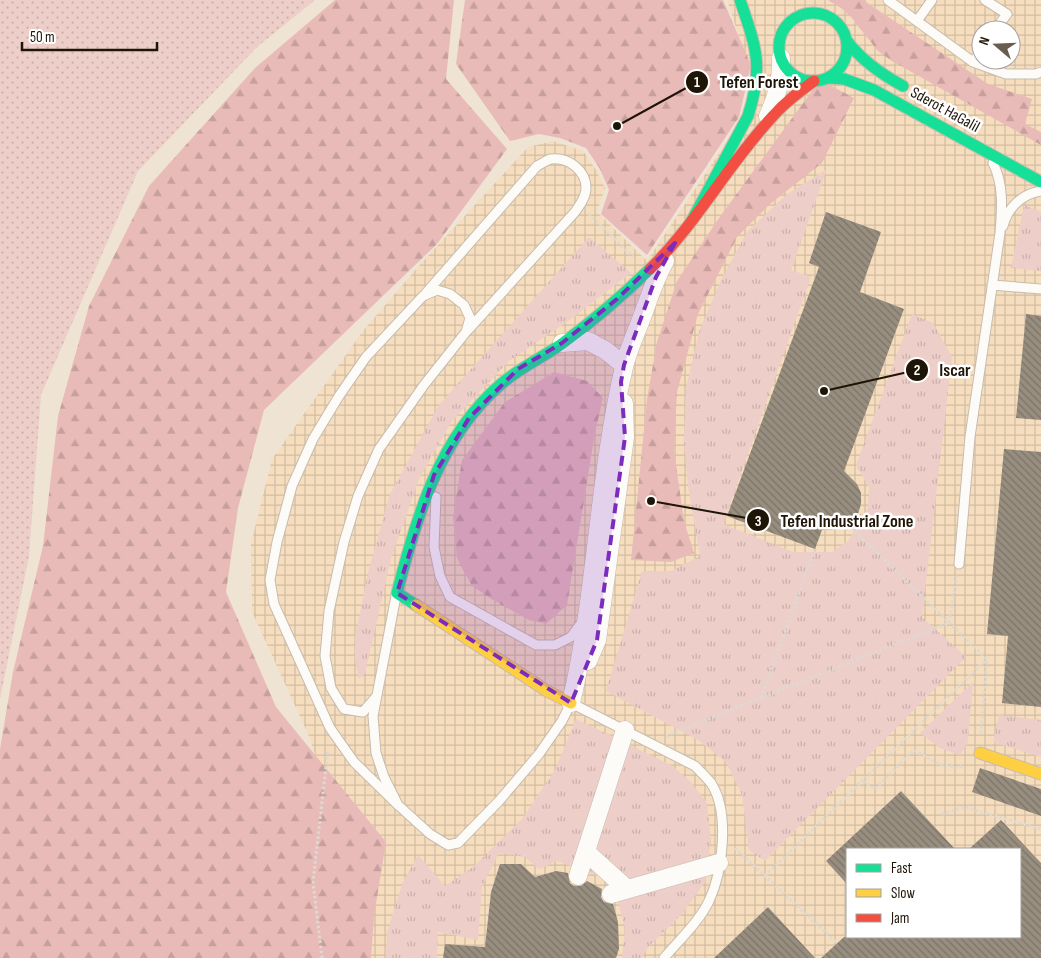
<svg xmlns="http://www.w3.org/2000/svg" width="1041" height="958" font-family="'Sofia Sans Condensed',sans-serif">
<style>
.industrial{fill:url(#industrial-grid);fill-rule:evenodd}
.grass{fill:url(#grass-dots)}
.forest{fill:url(#forest-firs)}
.park{fill:url(#park-tufts)}
.building{fill:url(#building-back-hatch)}
.lines{fill:none;stroke-linecap:round;stroke-linejoin:round}
.lane-casing{stroke:#c7bcae;stroke-width:11}
.street-casing{stroke:#c7bcae;stroke-width:19}
.fast-casing{stroke:#c7bcae;stroke-width:13}
.slow-casing{stroke:#c7bcae;stroke-width:13}
.jam-casing{stroke:#c7bcae;stroke-width:13}
.path{stroke:#ddd9d4;stroke-width:3;stroke-dasharray:2.5 2.5;stroke-linecap:butt}
.lane{stroke:#fdfbf8;stroke-width:9}
.street{stroke:#fdfbf8;stroke-width:18}
.fast{stroke:#16e098;stroke-width:11}
.slow{stroke:#ffcf43;stroke-width:11}
.jam{stroke:#f24e42;stroke-width:11}
.marked{fill:#7b2cbf;fill-opacity:0.2;stroke:#7b2cbf;stroke-width:4;stroke-dasharray:10 6;stroke-linejoin:round}
.labels{text-anchor:middle;dominant-baseline:central;stroke-width:5;stroke-linejoin:round;paint-order:stroke}
.street-label{font-size:16px;fill:#1f1507;stroke:#fff}
.leader{fill:none;stroke:#1f1507;stroke-width:2}
.callout-dot{fill:#1f1507;stroke:#fff;stroke-width:2}
.mark-label{font-size:15px;text-anchor:middle;font-weight:bold;fill:#fff}
.callout-label{font-size:18px;text-anchor:middle;font-weight:bold;fill:#1f1507;stroke:#fff;stroke-width:5;stroke-linejoin:round;paint-order:stroke}
</style>
<defs>
<pattern id="industrial-grid" width="8" height="8" patternUnits="userSpaceOnUse" patternTransform="scale(1.25)"><rect width="8" height="8" fill="#f6ddbe"/><path d="M0 4h8M4 0v8" fill="none" stroke="#d2bda2"/></pattern>
<pattern id="grass-dots" width="8" height="8" patternUnits="userSpaceOnUse" patternTransform="scale(1.25)"><rect width="8" height="8" fill="#edcec9"/><path d="M2 2h.1M6 6h.1" fill="none" stroke="#cbb0ab" stroke-width="1.8" stroke-linecap="round"/></pattern>
<pattern id="forest-firs" width="22" height="20" patternUnits="userSpaceOnUse" patternTransform="scale(1.25)"><rect width="22" height="20" fill="#e9bbb8"/><path d="M5 1l3.5 6h-7zM16 11l3.5 6h-7z" fill="#c7a09d"/></pattern>
<pattern id="park-tufts" width="24" height="20" patternUnits="userSpaceOnUse" patternTransform="scale(1.25)"><rect width="24" height="20" fill="#edcec9"/><path d="M3 7l-1-3M5 7V3M7 7l1-3M15 17l-1-3M17 17v-4M19 17l1-3" fill="none" stroke="#cbb0ab"/></pattern>
<pattern id="building-back-hatch" width="6" height="6" patternUnits="userSpaceOnUse" patternTransform="scale(1.25)"><rect width="6" height="6" fill="#988e80"/><path d="M-1 5l2 2M0 0l6 6M5-1l2 2" fill="none" stroke="#7b7367"/></pattern>
</defs>
<rect width="100%" height="100%" fill="#efe3d3"/>
<path class="industrial" d="M 727,0 L 1041,0 L 1041,958 L 339,958 L 331,805 L 309,736 L 252,612 L 251,544 L 272,459 L 363,331 L 418,267 L 528,147 L 553,141 L 583,151 L 596,170 L 605,188 L 597,212 L 647,261 L 744,116 L 754,82 ZM 981,30 L 1011,30 L 1011,60 L 981,60 ZM 847,849 L 1020,849 L 1020,937 L 847,937 Z"/>
<path class="grass" d="M 0,0 L 315,0 L 257,47 L 138,171 L 41,395 L 29,556 L 0,699 Z"/>
<path class="forest" d="M 335,0 L 454,0 L 446,79 L 507,149 L 437,244 L 264,410 L 238,508 L 226,592 L 276,707 L 386,842 L 374,916 L 371,958 L 0,958 L 0,749 L 13,672 L 43,546 L 58,416 L 89,306 L 149,186 L 255,68 Z
M 465,0 L 723,0 L 751,65 L 739,117 L 647,255 L 601,214 L 609,190 L 600,169 L 586,148 L 560,138 L 539,134 L 510,141 L 456,64 Z
M 828,0 L 863,0 L 988,84 L 1032,99 L 1025,124 L 1041,132 L 1041,145 L 892,61 L 878,51 L 851,17 L 841,8 Z
M 820,80 L 854,98 L 822,163 L 770,204 L 737,237 L 698,314 L 677,392 L 674,450 L 684,521 L 694,553 L 671,562 L 631,560 L 647,399 L 657,342 L 677,281 L 719,218 Z
M 554,372 L 587,381 L 603,398 L 595,433 L 567,605 L 546,624 L 529,620 L 493,600 L 472,586 L 457,558 L 453,517 L 462,460 L 505,402 Z"/>
<path class="park" d="M 827,169 L 791,270 L 811,277 L 723,524 L 793,552 L 832,552 L 848,541 L 868,508 L 869,487 L 856,465 L 912,314 L 933,323 L 952,357 L 922,617 L 966,657 L 765,861 L 749,850 L 742,795 L 726,762 L 698,740 L 606,691 L 642,571 L 671,571 L 700,556 L 688,486 L 684,442 L 686,388 L 700,329 L 721,280 L 747,232 L 786,195 Z
M 1024,205 L 1041,212 L 1041,271 L 1011,268 Z
M 589,237 L 631,273 L 571,319 L 509,361 L 452,421 L 419,479 L 391,559 L 365,673 L 359,679 L 355,660 L 355,637 L 369,569 L 390,494 L 439,405 Z
M 973,682 L 968,742 L 960,755 L 940,748 L 920,733 Z
M 999,715 L 1041,720 L 1041,757 L 993,742 Z
M 576,719 L 671,765 L 690,781 L 707,803 L 711,841 L 705,882 L 682,914 L 648,947 L 642,958 L 622,958 L 625,928 L 612,881 L 557,861 L 539,869 L 525,857 L 499,853 L 482,886 L 478,940 L 438,932 L 437,958 L 386,958 L 387,932 L 402,884 L 418,855 L 445,886 L 473,867 L 522,819 L 555,770 Z"/>
<path class="building" d="M 826,212 L 881,232 L 860,292 L 904,309 L 844,471 L 857,484 L 861,493 L 861,504 L 858,514 L 848,525 L 838,529 L 822,530 L 815,549 L 727,516 L 819,267 L 809,263 Z
M 1026,314 L 1041,316 L 1041,420 L 1016,418 Z
M 1004,449 L 1041,452 L 1041,707 L 1002,703 L 1008,636 L 987,634 Z
M 980,768 L 1041,789 L 1041,816 L 972,792 Z
M 901,791 L 955,849 L 847,849 L 847,884 L 826,861 Z
M 1001,820 L 1041,863 L 1041,958 L 821,958 L 844,937 L 1020,937 L 1020,849 L 969,849 Z
M 500,864 L 521,864 L 535,877 L 556,871 L 568,873 L 570,883 L 574,886 L 581,886 L 587,881 L 602,889 L 601,897 L 604,902 L 613,904 L 618,922 L 619,949 L 616,958 L 443,958 L 445,944 L 485,947 L 491,892 Z
M 768,907 L 815,958 L 714,958 Z"/>
<g class="lines">
<defs>
<path id="lane" d="M 888,0 L 973,62 L 1006,74 L 1036,74 L 1041,72
M 985,0 L 1007,14 L 995,30
M 917,21 L 932,0
M 973,62 L 981,51
M 1003,226 C 1008,207 1022,194 1041,191
M 992,285 L 1041,289
M 426,293 L 537,166 C 542,164 546,160 551,159 C 568,157 586,170 586,188 C 586,197 580,205 575,212 L 468,330
M 436,497 L 434,547 L 440,576 L 450,597 L 536,645 L 555,645 L 571,637 L 582,622
M 959,564 L 970,437 L 1000,233 C 1002,209 1004,185 993,163
M 396,596 L 373,716 L 376,753 L 384,777 L 398,805 L 430,834 L 448,845 L 458,843 L 499,801 L 539,754 L 562,721 L 571,703 L 695,766 C 700,771 706,777 711,783 C 730,812 723,871 709,901 C 699,922 679,940 664,958
M 376,697 L 363,712 L 344,709 L 331,688 L 325,656 L 329,611 L 344,542 L 358,496 L 379,449 L 424,385 L 466,332 L 470,318 L 464,305 L 450,294 L 437,290 L 423,296 L 366,357 L 339,396 L 313,439 L 292,486 L 277,542 L 270,580 L 274,604 L 330,728 L 354,762 L 398,805"/>
<path id="street" d="M 768,116 C 777,97 782,79 781,58
M 562,343 L 588,341 L 605,350 L 624,365
M 588,661 L 597,640 L 625,437 L 624,403
M 571,703 C 597,592 598,478 624,367 C 628,350 636,333 642,317 C 649,298 655,279 665,261
M 586,852 L 627,889
M 578,876 L 625,730
M 611,894 L 719,863"/>
<path id="fast" d="M779 47a34 34 0 1 1 68 0a34 34 0 1 1-68 0Z
M 847,41 C 862,61 881,74 903,86
M 828,78 L 844,79 L 874,90 L 1041,182
M 692,220 L 748,116 C 764,66 756,47 740,0
M 416,605 L 397,593 C 416,518 439,438 500,385 C 519,368 542,358 563,343 C 593,321 623,295 650,269"/>
<path id="slow" d="M 416,605 L 547,691 L 571,703
M 980,753 L 1041,774"/>
<path id="jam" d="M 650,269 C 697,223 728,164 773,116 C 785,102 799,92 814,81"/>
</defs>
<use href="#lane" class="lane-casing"/>
<use href="#street" class="street-casing"/>
<use href="#fast" class="fast-casing"/>
<use href="#slow" class="slow-casing"/>
<use href="#jam" class="jam-casing"/>
<path class="path" d="M 589,214 L 633,257
M 848,525 L 987,659 L 981,733
M 761,698 L 815,549
M 666,736 L 949,623 L 957,575
M 863,781 L 875,789 L 914,750 L 939,764 L 959,768 L 963,765
M 942,814 L 964,807 L 1041,829
M 735,848 L 837,943
M 765,876 L 986,660
M 322,958 L 313,882 L 328,749"/>
<use href="#lane" class="lane"/>
<use href="#street" class="street"/>
<use href="#fast" class="fast"/>
<use href="#slow" class="slow"/>
<use href="#jam" class="jam"/>
</g>
<path class="marked" d="M 675,243 L 656,277 L 624,365 L 621,382 L 625,437 L 597,640 L 571,703 L 397,593 L 434,475 L 469,418 L 518,369 L 562,343 L 617,299 Z"/>
<g class="labels">
<g class="street-label">
<text transform="translate(945 110) rotate(29)">Sderot HaGalil</text>
</g>
</g>
<path class="leader" d="M617 126L697 82M824 391L917 370M651 501L758 520"/>
<g class="callout-dot">
<circle cx="617" cy="126" r="5"/>
<circle cx="824" cy="391" r="5"/>
<circle cx="651" cy="501" r="5"/>
<circle cx="697" cy="82" r="12"/>
<circle cx="917" cy="370" r="12"/>
<circle cx="758" cy="520" r="12"/>
</g>
<g class="mark-label">
<text x="697" y="87">1</text>
<text x="917" y="375">2</text>
<text x="758" y="526">3</text>
</g>
<g class="callout-label">
<text x="759" y="88">Tefen Forest</text>
<text x="955" y="376">Iscar</text>
<text x="847" y="527">Tefen Industrial Zone</text>
</g>
<rect x="846" y="848" width="175" height="90" fill="#ffffff" stroke="#a5a19c"/>
<rect x="856" y="864" width="25" height="8" fill="#16e098" stroke="#a5a19c"/>
<text x="891" y="873" font-size="15" fill="#1f1507">Fast</text>
<rect x="856" y="889" width="25" height="8" fill="#ffcf43" stroke="#a5a19c"/>
<text x="891" y="898" font-size="15" fill="#1f1507">Slow</text>
<rect x="856" y="914" width="25" height="8" fill="#f24e42" stroke="#a5a19c"/>
<text x="891" y="923" font-size="15" fill="#1f1507">Jam</text>
<g transform="translate(996 45) rotate(289)"><circle r="24" fill="#ffffff" stroke="#a5a19c"/>
<path d="M0-4L9 19L0 12L-9 19Z" fill="#685d4e"/>
<text y="-8" font-size="14" font-weight="bold" text-anchor="middle" fill="#1f1507">N</text>
</g>
<path d="M22 42v8h135v-8" fill="none" stroke="#1f1507" stroke-width="2.5"/>
<text x="30" y="42" font-size="15" fill="#1f1507" stroke="#ffffff" stroke-width="4" paint-order="stroke">50 m</text>
</svg>
